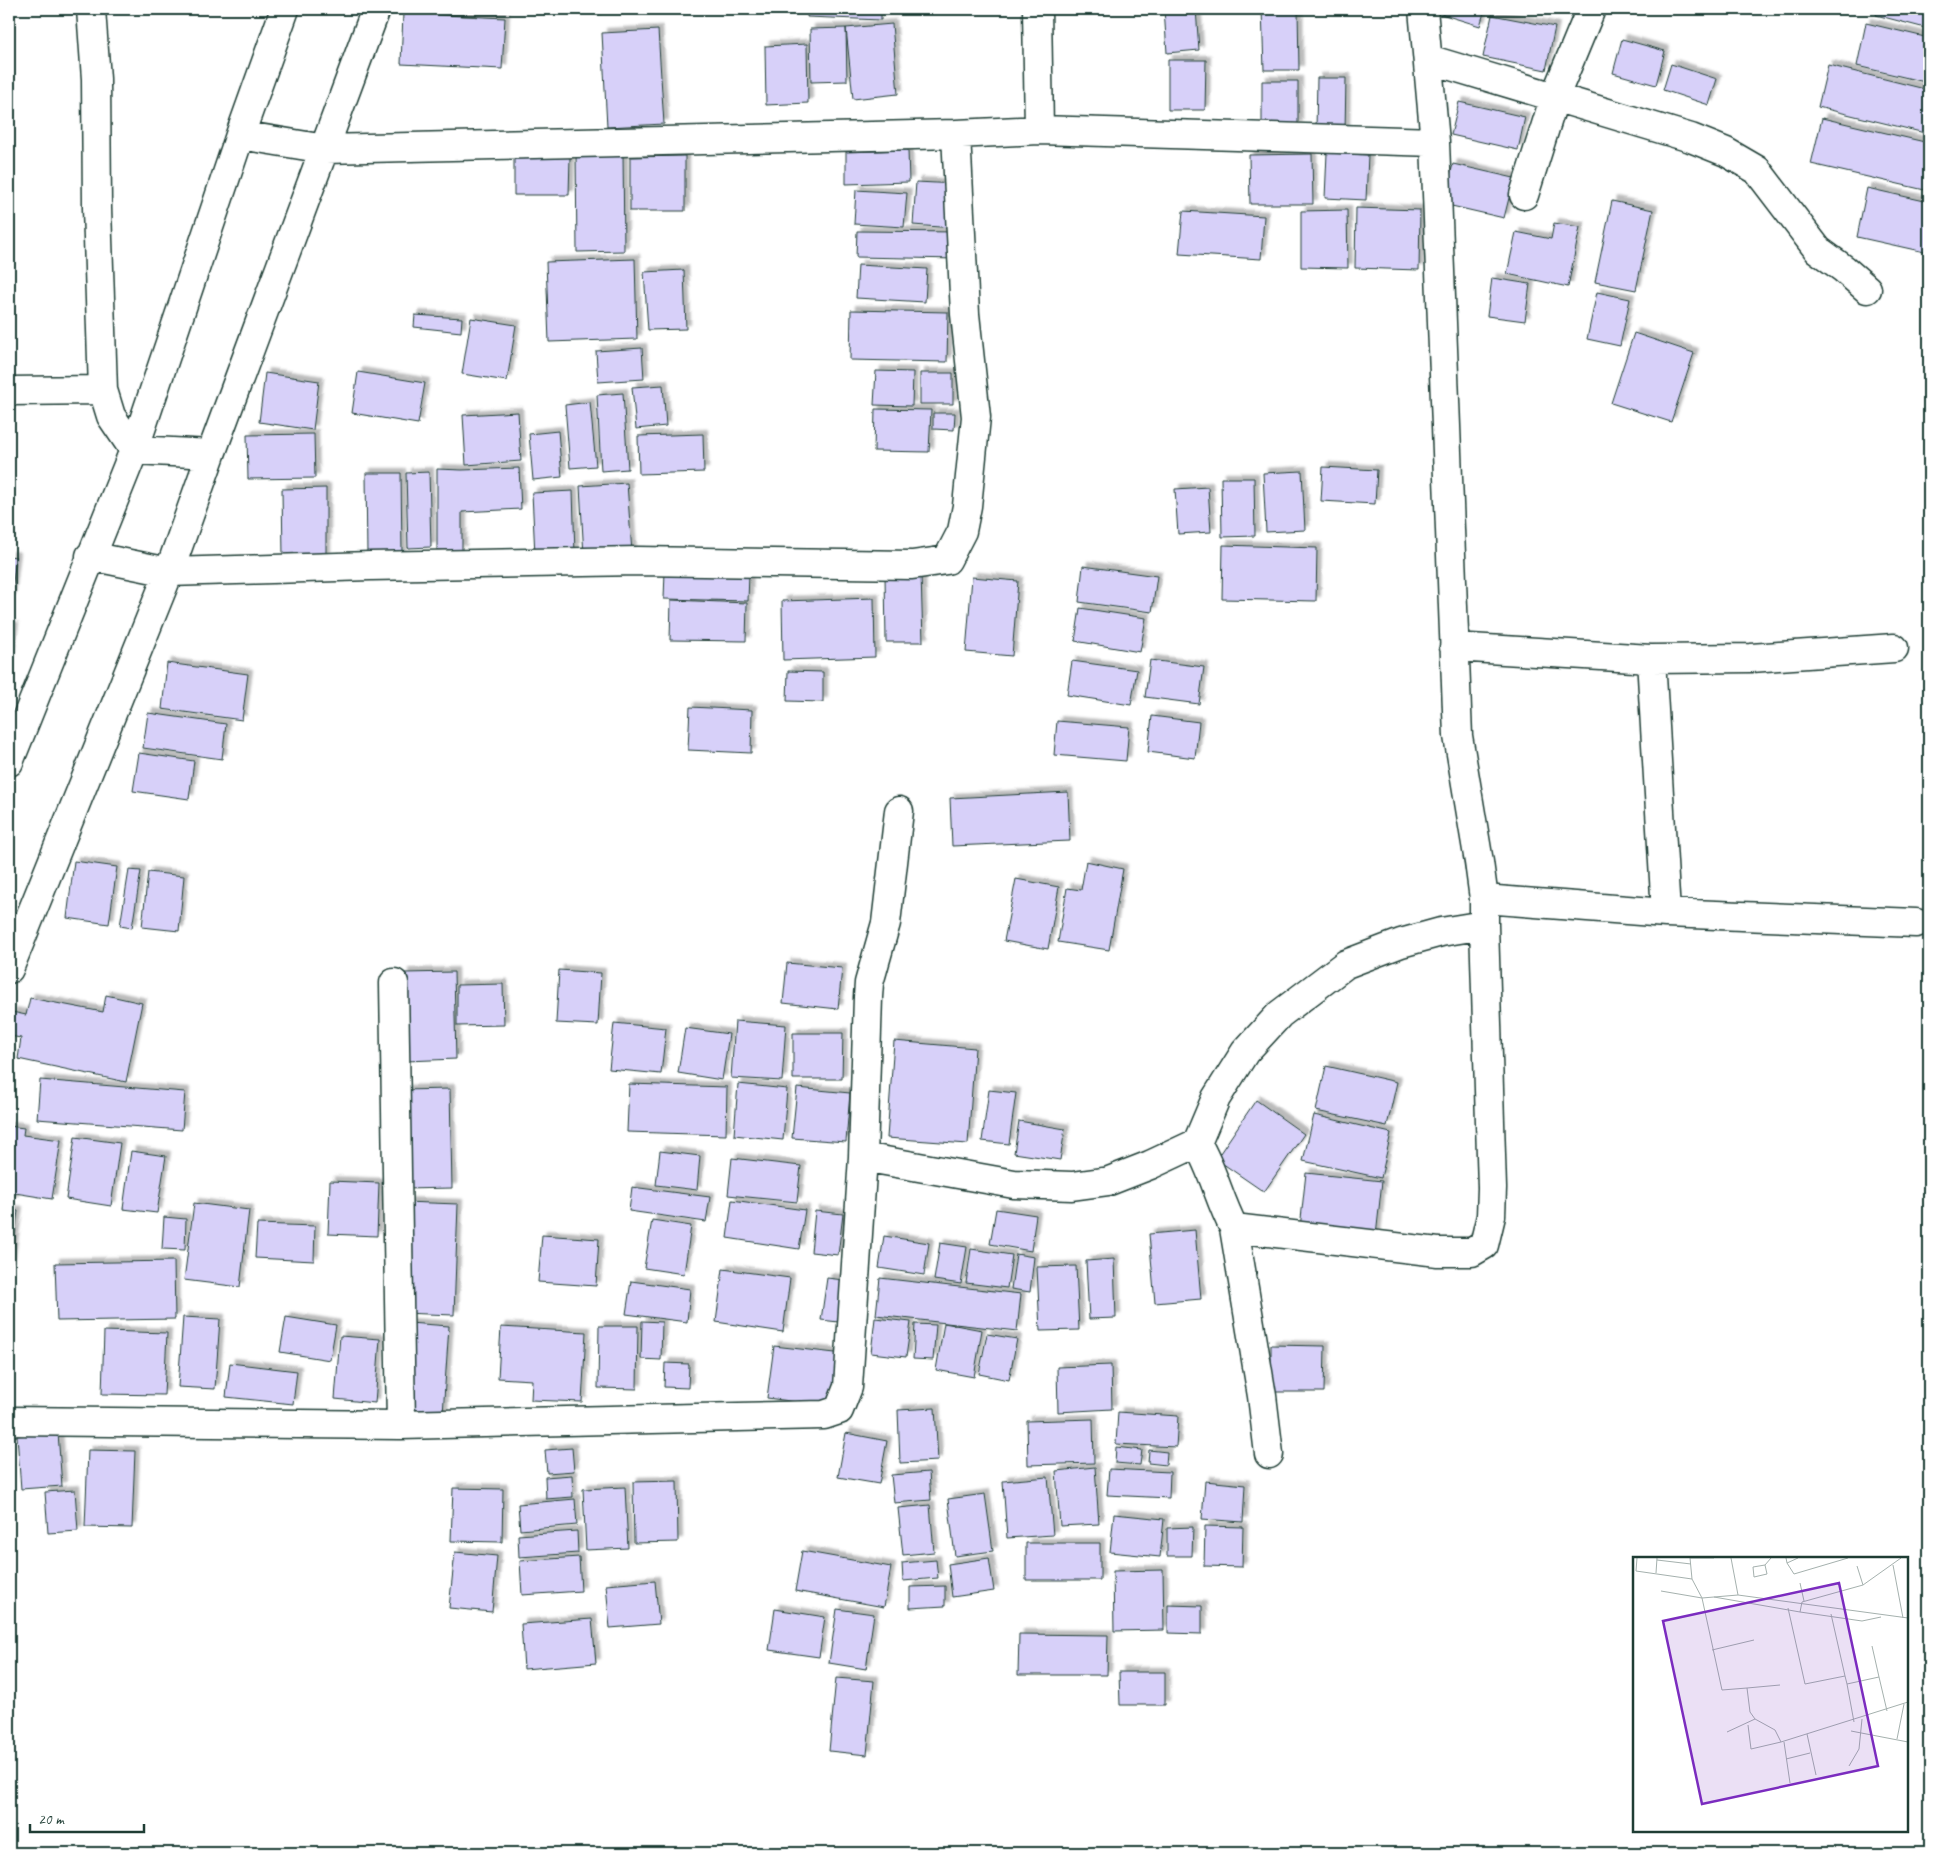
<svg xmlns="http://www.w3.org/2000/svg" width="1938" height="1862" font-family="Caveat,sans-serif">
<style>
.building{fill:#d7d0f9;stroke:#1f3d34;filter:url(#shadow)}
.lines{fill:none;stroke-linecap:round;stroke-linejoin:round}
.street-casing{stroke:#1f3d34;stroke-width:31}
.street{stroke:#fff;stroke-width:28}
.inset-road{fill:none;stroke:#a5b1ae;stroke-width:1}
.view{fill:#7b2cbf;fill-opacity:0.15;stroke:#7b2cbf;stroke-width:2.5}
.inset-edge{fill:none;stroke:#1f3d34;stroke-width:2.5}
</style>
<defs>
<filter id="shadow"><feDropShadow dx="4.5" dy="-4.5" stdDeviation="1" flood-color="#0004"/></filter>
</defs>
<rect width="100%" height="100%" fill="#fff"/>
<filter id="ink" filterUnits="userSpaceOnUse"><feTurbulence type="fractalNoise" baseFrequency=".02" numOctaves="2"/><feDisplacementMap in="SourceGraphic" scale="10" xChannelSelector="R" yChannelSelector="G"/><feConvolveMatrix kernelMatrix="1 2 1 2 8 2 1 2 1" color-interpolation-filters="sRGB"/></filter>
<g filter="url(#ink)">
<path class="building" d="M 540,9 L 602,9 L 602,14 L 540,12 Z
M 808,9 L 881,9 L 881,20 L 807,17 Z
M 1164,9 L 1196,9 L 1199,50 L 1167,53 Z
M 1262,9 L 1298,9 L 1299,70 L 1264,70 Z
M 1429,9 L 1485,9 L 1480,26 L 1428,10 Z
M 1878,9 L 1929,9 L 1929,29 L 1876,15 Z
M 403,13 L 505,18 L 502,69 L 401,64 Z
M 1492,15 L 1555,27 L 1546,70 L 1483,57 Z
M 1866,23 L 1929,38 L 1929,63 L 1925,82 L 1857,66 Z
M 892,24 L 898,94 L 853,99 L 846,28 Z
M 846,28 L 847,81 L 811,82 L 810,29 Z
M 658,30 L 664,124 L 607,127 L 602,33 Z
M 1622,39 L 1665,51 L 1656,85 L 1613,73 Z
M 807,44 L 808,103 L 766,105 L 765,46 Z
M 1168,60 L 1206,60 L 1205,110 L 1168,110 Z
M 1671,64 L 1717,79 L 1709,105 L 1663,90 Z
M 1828,65 L 1929,90 L 1929,134 L 1818,107 Z
M 1317,78 L 1346,78 L 1345,131 L 1316,130 Z
M 1262,81 L 1298,81 L 1298,126 L 1262,126 Z
M 1459,102 L 1525,117 L 1518,150 L 1451,135 Z
M 1822,118 L 1929,143 L 1929,191 L 1811,164 Z
M 908,150 L 909,182 L 846,184 L 846,152 Z
M 576,152 L 623,152 L 624,251 L 577,252 Z
M 1327,153 L 1368,155 L 1366,200 L 1325,198 Z
M 1312,154 L 1313,204 L 1250,204 L 1249,155 Z
M 685,156 L 685,211 L 630,211 L 630,157 Z
M 514,157 L 570,157 L 569,195 L 514,195 Z
M 1453,164 L 1514,178 L 1504,218 L 1443,204 Z
M 916,182 L 956,184 L 953,228 L 913,225 Z
M 1867,188 L 1929,202 L 1929,253 L 1857,237 Z
M 856,190 L 907,193 L 904,227 L 854,224 Z
M 1612,201 L 1653,210 L 1636,290 L 1595,282 Z
M 1356,208 L 1420,210 L 1419,270 L 1355,268 Z
M 1347,210 L 1348,268 L 1301,267 L 1301,211 Z
M 1183,211 L 1264,216 L 1261,259 L 1179,254 Z
M 1554,223 L 1580,227 L 1568,287 L 1507,274 L 1516,232 L 1551,239 Z
M 857,231 L 958,232 L 957,259 L 856,257 Z
M 635,259 L 637,339 L 549,342 L 546,262 Z
M 858,265 L 927,269 L 925,302 L 856,298 Z
M 684,270 L 686,329 L 648,330 L 644,272 Z
M 1492,278 L 1530,284 L 1525,321 L 1487,316 Z
M 1597,292 L 1630,299 L 1620,346 L 1587,339 Z
M 851,310 L 948,312 L 947,362 L 850,360 Z
M 415,315 L 462,318 L 461,332 L 414,327 Z
M 471,318 L 516,325 L 507,381 L 462,374 Z
M 1634,333 L 1694,353 L 1671,422 L 1611,403 Z
M 642,348 L 644,379 L 598,382 L 596,351 Z
M 876,371 L 913,372 L 912,406 L 874,405 Z
M 358,372 L 425,383 L 418,424 L 352,413 Z
M 265,373 L 319,381 L 313,430 L 259,422 Z
M 920,373 L 953,373 L 953,404 L 920,404 Z
M 663,385 L 666,426 L 636,429 L 632,387 Z
M 623,393 L 628,469 L 601,471 L 597,395 Z
M 590,402 L 596,466 L 570,468 L 565,405 Z
M 875,409 L 931,410 L 929,452 L 874,451 Z
M 518,412 L 521,461 L 466,465 L 463,415 Z
M 933,413 L 955,413 L 954,430 L 933,429 Z
M 558,431 L 562,477 L 533,480 L 529,434 Z
M 314,434 L 315,478 L 248,479 L 247,435 Z
M 703,434 L 704,472 L 639,474 L 638,436 Z
M 1323,467 L 1377,470 L 1375,504 L 1321,501 Z
M 519,468 L 521,509 L 462,512 L 462,550 L 437,550 L 437,469 L 462,470 Z
M 1302,471 L 1305,530 L 1266,532 L 1263,473 Z
M 429,472 L 431,547 L 408,548 L 406,473 Z
M 366,473 L 401,473 L 402,554 L 367,555 Z
M 1221,478 L 1254,478 L 1255,536 L 1222,537 Z
M 627,483 L 632,553 L 584,556 L 580,486 Z
M 1208,487 L 1211,532 L 1178,534 L 1175,489 Z
M 326,488 L 326,557 L 283,557 L 282,489 Z
M 573,491 L 575,554 L 535,555 L 532,493 Z
M 1223,545 L 1317,548 L 1316,601 L 1222,599 Z
M 9,556 L 16,557 L 11,599 L 9,598 Z
M 1083,566 L 1157,576 L 1152,612 L 1079,602 Z
M 665,571 L 749,574 L 748,601 L 664,599 Z
M 921,574 L 923,642 L 886,642 L 885,575 Z
M 972,577 L 1018,581 L 1012,656 L 966,652 Z
M 874,598 L 875,657 L 783,660 L 782,601 Z
M 671,600 L 747,603 L 746,641 L 670,640 Z
M 1080,608 L 1146,618 L 1140,652 L 1075,641 Z
M 9,626 L 14,627 L 9,664 Z
M 1150,660 L 1204,667 L 1199,704 L 1145,697 Z
M 1072,661 L 1137,670 L 1131,705 L 1067,695 Z
M 167,663 L 248,674 L 242,720 L 162,709 Z
M 788,671 L 823,672 L 823,702 L 787,701 Z
M 690,707 L 752,710 L 751,753 L 688,750 Z
M 148,713 L 226,724 L 222,759 L 143,748 Z
M 1152,716 L 1199,722 L 1195,758 L 1148,752 Z
M 1057,721 L 1129,727 L 1126,761 L 1054,755 Z
M 139,753 L 194,761 L 189,799 L 133,791 Z
M 1068,792 L 1070,841 L 952,846 L 950,798 Z
M 74,861 L 117,867 L 109,924 L 67,918 Z
M 1086,861 L 1123,869 L 1109,950 L 1058,942 L 1067,888 L 1081,890 Z
M 129,870 L 141,871 L 132,928 L 120,926 Z
M 148,872 L 184,876 L 179,931 L 142,927 Z
M 1016,879 L 1059,887 L 1048,949 L 1004,941 Z
M 787,963 L 842,968 L 838,1009 L 783,1003 Z
M 559,970 L 601,973 L 598,1025 L 556,1023 Z
M 454,972 L 456,1059 L 406,1061 L 404,973 Z
M 503,984 L 504,1025 L 457,1026 L 457,985 Z
M 106,995 L 142,1003 L 126,1082 L 18,1059 L 21,1038 L 9,1036 L 9,1028 L 12,1012 L 26,1015 L 30,998 L 103,1012 Z
M 735,1021 L 786,1025 L 782,1081 L 731,1078 Z
M 614,1023 L 666,1028 L 661,1074 L 609,1069 Z
M 685,1028 L 729,1034 L 722,1080 L 678,1073 Z
M 793,1033 L 843,1033 L 842,1079 L 793,1079 Z
M 894,1041 L 975,1048 L 968,1144 L 887,1138 Z
M 1326,1066 L 1397,1082 L 1387,1126 L 1316,1111 Z
M 40,1080 L 185,1092 L 182,1130 L 37,1119 Z
M 629,1084 L 727,1087 L 726,1135 L 627,1132 Z
M 738,1084 L 787,1089 L 783,1140 L 734,1135 Z
M 797,1088 L 850,1093 L 846,1142 L 792,1138 Z
M 450,1089 L 452,1188 L 404,1189 L 402,1090 Z
M 989,1090 L 1016,1093 L 1009,1144 L 982,1141 Z
M 1256,1100 L 1304,1134 L 1264,1192 L 1216,1159 Z
M 1314,1115 L 1391,1133 L 1381,1178 L 1303,1161 Z
M 1019,1121 L 1065,1129 L 1060,1160 L 1014,1153 Z
M 9,1126 L 24,1128 L 23,1135 L 61,1140 L 52,1199 L 15,1193 L 14,1200 L 9,1200 Z
M 75,1137 L 120,1143 L 111,1206 L 66,1199 Z
M 131,1151 L 166,1156 L 157,1213 L 123,1209 Z
M 660,1151 L 700,1156 L 697,1190 L 656,1185 Z
M 732,1158 L 801,1166 L 797,1202 L 728,1195 Z
M 1306,1173 L 1382,1181 L 1376,1236 L 1300,1228 Z
M 330,1181 L 379,1183 L 377,1236 L 328,1234 Z
M 632,1187 L 710,1197 L 706,1222 L 629,1211 Z
M 732,1200 L 805,1210 L 799,1249 L 727,1238 Z
M 404,1202 L 458,1204 L 454,1315 L 401,1313 Z
M 194,1203 L 249,1210 L 240,1287 L 184,1280 Z
M 996,1209 L 1036,1215 L 1031,1251 L 990,1244 Z
M 9,1210 L 18,1211 L 10,1266 L 9,1266 Z
M 815,1211 L 843,1214 L 838,1255 L 811,1252 Z
M 164,1217 L 186,1219 L 185,1250 L 162,1249 Z
M 652,1220 L 691,1226 L 684,1274 L 644,1268 Z
M 257,1224 L 315,1226 L 314,1261 L 255,1258 Z
M 1195,1230 L 1201,1299 L 1155,1303 L 1149,1234 Z
M 542,1235 L 599,1239 L 596,1286 L 538,1282 Z
M 884,1236 L 929,1243 L 924,1275 L 879,1268 Z
M 940,1243 L 967,1247 L 961,1284 L 934,1280 Z
M 971,1249 L 1012,1255 L 1007,1288 L 966,1283 Z
M 1016,1254 L 1034,1257 L 1030,1292 L 1011,1289 Z
M 1114,1259 L 1116,1318 L 1089,1319 L 1086,1261 Z
M 174,1261 L 175,1319 L 57,1321 L 55,1263 Z
M 1076,1266 L 1079,1330 L 1040,1331 L 1037,1267 Z
M 723,1269 L 790,1278 L 783,1332 L 716,1322 Z
M 827,1278 L 852,1281 L 847,1323 L 821,1320 Z
M 880,1278 L 1021,1294 L 1017,1331 L 876,1315 Z
M 631,1281 L 690,1289 L 687,1322 L 626,1314 Z
M 183,1317 L 220,1319 L 215,1389 L 178,1387 Z
M 286,1317 L 336,1325 L 330,1360 L 280,1352 Z
M 875,1318 L 911,1322 L 906,1357 L 871,1353 Z
M 642,1321 L 662,1322 L 661,1360 L 641,1359 Z
M 409,1323 L 449,1326 L 443,1414 L 403,1412 Z
M 944,1323 L 982,1330 L 974,1377 L 936,1370 Z
M 915,1324 L 936,1325 L 933,1360 L 913,1359 Z
M 599,1326 L 638,1326 L 637,1389 L 598,1388 Z
M 501,1327 L 586,1332 L 582,1402 L 531,1400 L 532,1380 L 498,1378 Z
M 104,1331 L 167,1333 L 164,1395 L 102,1394 Z
M 987,1334 L 1017,1339 L 1009,1380 L 979,1374 Z
M 340,1336 L 380,1339 L 375,1403 L 335,1399 Z
M 1271,1345 L 1325,1346 L 1324,1392 L 1271,1392 Z
M 774,1346 L 844,1354 L 837,1407 L 767,1398 Z
M 230,1363 L 297,1371 L 293,1404 L 226,1397 Z
M 665,1363 L 689,1364 L 688,1388 L 664,1387 Z
M 1111,1365 L 1112,1409 L 1058,1412 L 1057,1367 Z
M 935,1408 L 938,1461 L 900,1463 L 898,1410 Z
M 1118,1412 L 1178,1416 L 1176,1447 L 1116,1444 Z
M 1093,1419 L 1094,1463 L 1028,1465 L 1027,1421 Z
M 58,1433 L 62,1486 L 21,1489 L 17,1436 Z
M 846,1433 L 887,1441 L 879,1484 L 838,1477 Z
M 1116,1447 L 1142,1450 L 1140,1465 L 1115,1463 Z
M 572,1448 L 574,1471 L 547,1473 L 545,1450 Z
M 88,1450 L 135,1451 L 132,1528 L 85,1527 Z
M 1149,1450 L 1167,1452 L 1166,1465 L 1148,1463 Z
M 1095,1467 L 1099,1524 L 1060,1526 L 1056,1471 Z
M 1109,1469 L 1170,1472 L 1169,1498 L 1107,1495 Z
M 929,1472 L 931,1500 L 894,1503 L 891,1475 Z
M 572,1475 L 573,1497 L 546,1499 L 545,1477 Z
M 1048,1477 L 1053,1535 L 1007,1538 L 1003,1481 Z
M 677,1481 L 678,1542 L 634,1543 L 633,1482 Z
M 1205,1481 L 1245,1485 L 1243,1522 L 1202,1519 Z
M 625,1487 L 628,1548 L 586,1550 L 583,1489 Z
M 453,1488 L 503,1489 L 502,1542 L 451,1541 Z
M 75,1490 L 78,1531 L 48,1533 L 45,1492 Z
M 985,1494 L 993,1551 L 955,1556 L 948,1499 Z
M 575,1499 L 577,1525 L 520,1530 L 518,1504 Z
M 930,1505 L 934,1552 L 903,1555 L 898,1508 Z
M 1114,1514 L 1164,1519 L 1160,1557 L 1110,1552 Z
M 1205,1526 L 1243,1527 L 1242,1567 L 1204,1566 Z
M 1193,1527 L 1192,1556 L 1167,1556 L 1167,1528 Z
M 577,1531 L 578,1553 L 519,1557 L 518,1535 Z
M 1026,1543 L 1100,1543 L 1100,1580 L 1026,1580 Z
M 802,1551 L 891,1567 L 884,1607 L 795,1591 Z
M 455,1552 L 497,1556 L 492,1612 L 449,1608 Z
M 579,1557 L 581,1591 L 522,1595 L 520,1561 Z
M 989,1558 L 994,1591 L 952,1597 L 948,1564 Z
M 936,1560 L 938,1578 L 903,1581 L 902,1563 Z
M 1163,1570 L 1164,1630 L 1114,1631 L 1113,1571 Z
M 655,1581 L 659,1624 L 610,1628 L 606,1585 Z
M 945,1586 L 945,1606 L 910,1608 L 910,1587 Z
M 1168,1605 L 1202,1606 L 1202,1634 L 1168,1633 Z
M 775,1609 L 825,1617 L 819,1657 L 769,1650 Z
M 837,1609 L 874,1614 L 866,1669 L 829,1663 Z
M 592,1619 L 596,1663 L 524,1669 L 521,1624 Z
M 1019,1634 L 1108,1635 L 1107,1675 L 1018,1675 Z
M 1119,1672 L 1165,1672 L 1165,1705 L 1120,1705 Z
M 836,1678 L 874,1681 L 867,1755 L 829,1751 Z"/>
<g class="lines">
<defs>
<path id="street" d="M 1428,59 L 1691,138 L 1726,152 L 1757,170 L 1818,250 L 1844,269 L 1867,289
M 1039,130 L 1435,142
M 240,135 L 325,149 L 956,134
M 1524,195 L 1555,96 L 1591,9
M 9,391 L 103,390
M 211,454 L 376,9
M 90,556 L 169,572 L 370,566 L 638,561 L 912,565 L 947,560 L 962,531 L 967,506 L 976,417 L 965,314 L 956,134 L 1039,130 L 1037,9
M 1454,647 L 1651,659 L 1751,658 L 1894,648
M 1651,659 L 1666,913
M 9,762 L 134,450 L 240,135 L 285,9
M 1484,899 L 1666,913 L 1916,923
M 9,969 L 169,572 L 211,454 L 134,450 L 111,416 L 103,390 L 97,208 L 96,79 L 91,9
M 394,983 L 401,1425
M 1197,1143 C 1214,1172 1219,1200 1234,1228 L 1262,1396 L 1269,1454
M 863,1157 L 868,997 L 869,983 L 886,923 L 899,811
M 1234,1228 L 1438,1252 L 1472,1252 L 1484,1245 L 1491,1216 L 1492,1188 L 1484,925
M 9,1421 L 401,1425 L 824,1415 L 839,1410 L 848,1387 L 863,1157 L 1014,1184 L 1072,1186 L 1109,1181 L 1150,1165 L 1197,1143 L 1216,1098 L 1245,1052 L 1280,1014 L 1346,964 L 1401,943 L 1441,932 L 1484,925 L 1484,899 L 1479,862 L 1458,736 L 1435,142 L 1423,9"/>
</defs>
<use href="#street" class="street-casing"/>
<use href="#street" class="street"/>
</g>
</g>
<g transform="translate(1633 1557)">
<rect width="275" height="275" fill="#fff"/>
<path class="inset-road" d="M 4,1 L 3,14 L 59,22M 57,1 L 59,22 L 69,41 L 89,133 L 114,131 L 117,155 L 122,162 L 142,173 L 148,185 L 275,145M 57,1 L 81,1M 98,1 L 105,38M 153,1 L 154,6 L 165,1M 24,3 L 58,7M 154,6 L 161,17 L 215,1M 132,8 L 134,17 L 121,20 L 120,10 L 132,8 L 138,1M 260,8 L 270,61M 224,9 L 230,28M 23,16 L 24,1M 167,26 L 171,44M 28,34 L 69,41 L 105,38 L 275,61M 81,40 L 167,55 L 169,45 L 230,28 L 268,1M 155,51 L 172,127 L 212,119 L 214,127 L 246,120 L 254,154M 167,55 L 229,64 L 248,60M 198,57 L 212,119M 239,89 L 246,120M 79,93 L 121,83M 214,127 L 221,165M 114,131 L 147,128M 115,168 L 118,192 L 148,185M 218,174 L 275,185M 94,175 L 122,162M 174,177 L 183,218M 264,182 L 271,147M 151,185 L 157,226M 153,202 L 177,196M 216,209 L 226,192 L 229,162"/>
<path class="view" d="M 206,26 L 245,209 L 69,247 L 30,64 Z"/>
<rect width="275" height="275" class="inset-edge"/>
</g>
<rect width="1938" height="1862" fill="none" stroke="#fff" stroke-width="30"/>
<rect x="15" y="15" width="1908" height="1832" fill="none" stroke="#1f3d34" stroke-width="2" filter="url(#ink)"/>
<path d="M30 1824v8h114v-8" fill="none" stroke="#1f3d34" stroke-width="2.5"/>
<text x="38" y="1824" font-size="15" fill="#1f3d34" stroke="#ffffff" stroke-width="4" paint-order="stroke">20 m</text>
</svg>
